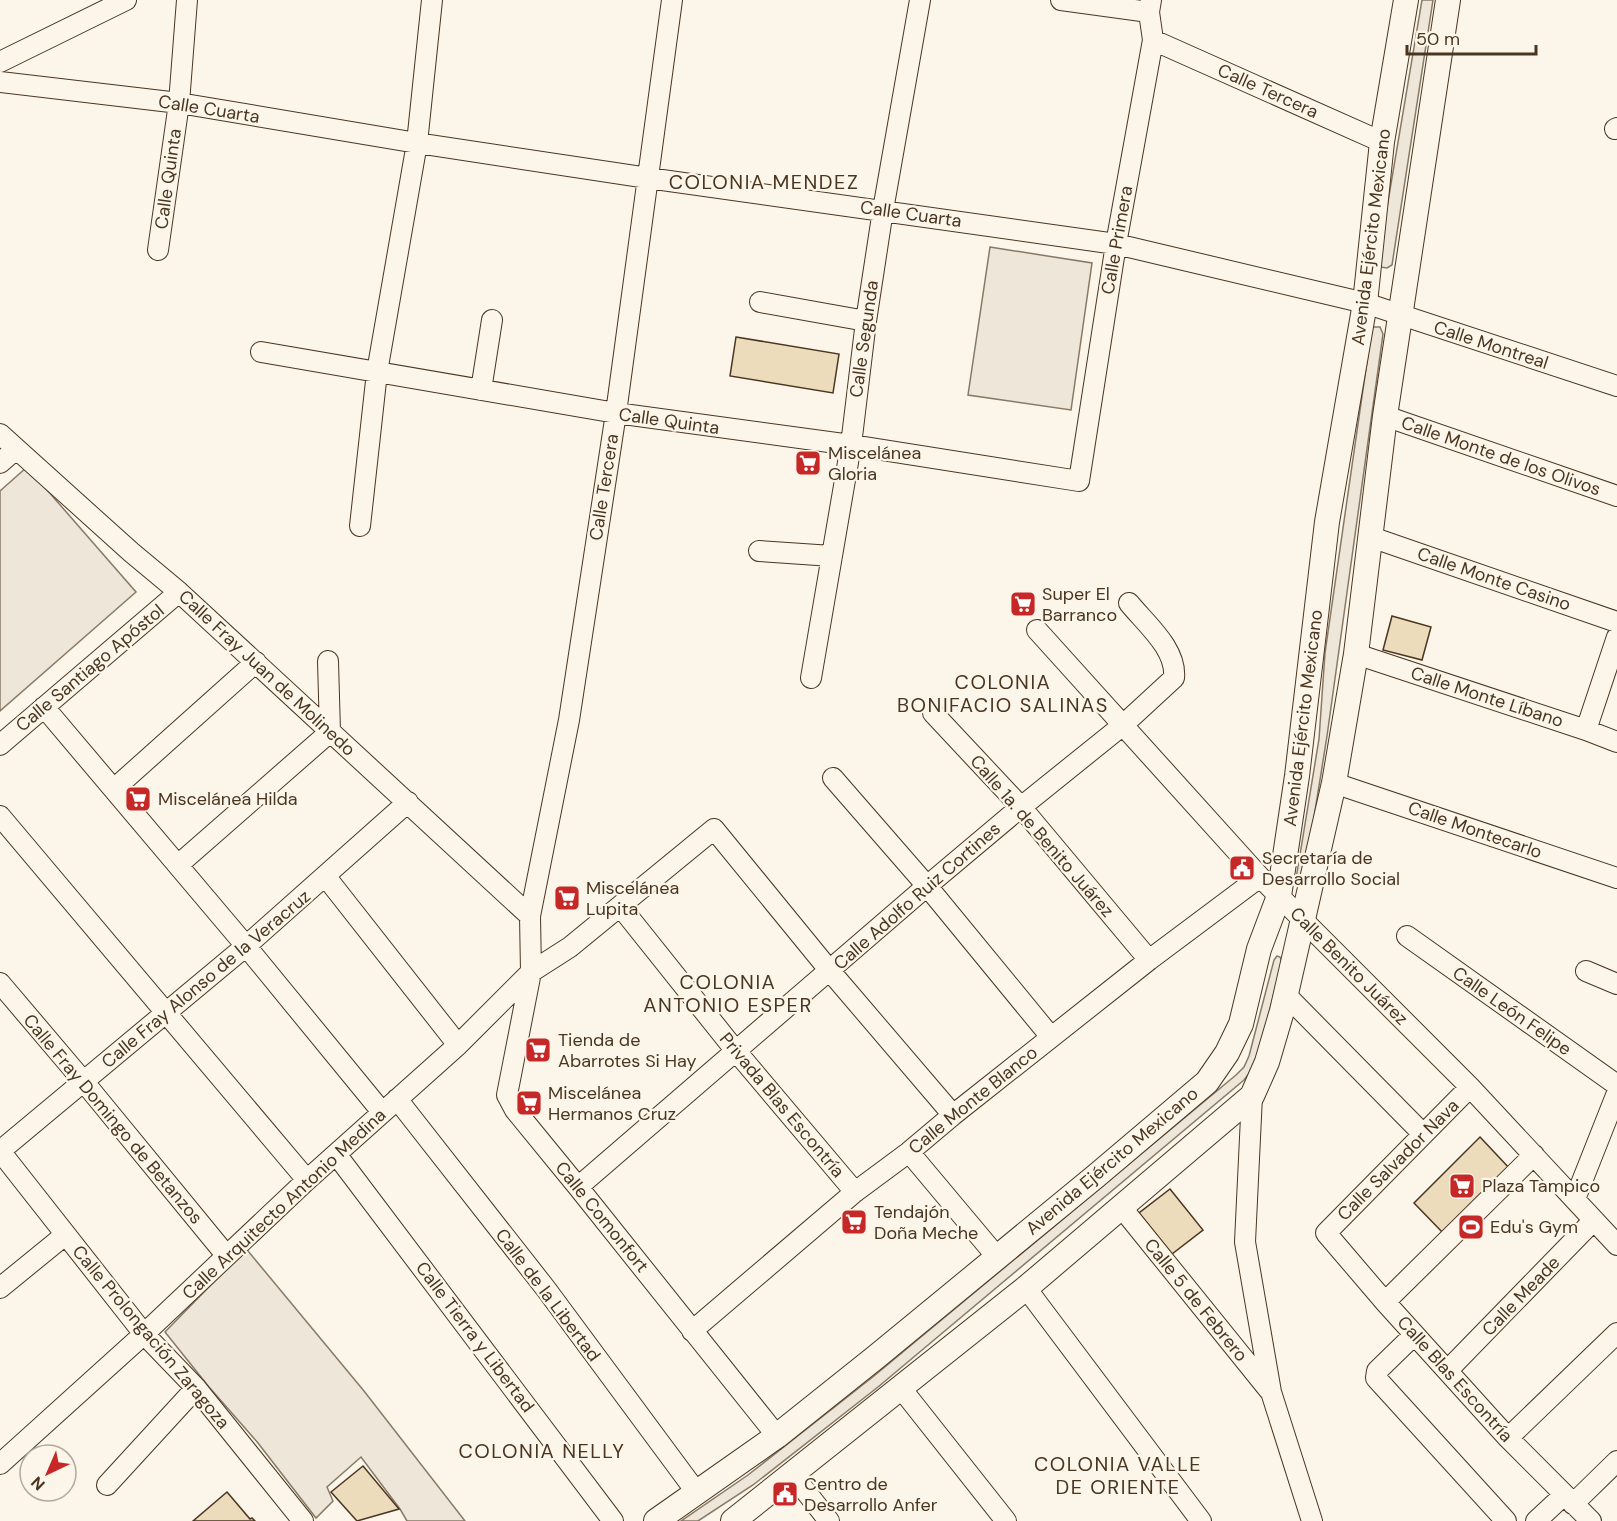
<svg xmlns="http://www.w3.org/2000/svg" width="1617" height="1521" font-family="'DM Sans',sans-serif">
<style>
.green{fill:#ede6d9;stroke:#887966;stroke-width:1.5}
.building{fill:#ecdcbc;stroke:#4a3520;stroke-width:1.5}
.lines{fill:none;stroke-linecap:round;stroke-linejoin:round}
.minor-casing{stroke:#4a3520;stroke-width:22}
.major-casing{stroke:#4a3520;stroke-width:26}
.minor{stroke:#fbf6e9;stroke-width:20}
.major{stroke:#fbf6e9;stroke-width:24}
.labels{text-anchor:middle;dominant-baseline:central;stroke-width:4.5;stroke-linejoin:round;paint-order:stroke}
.street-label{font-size:18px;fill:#4a3520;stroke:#fbf6e9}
.poi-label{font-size:18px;fill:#4a3520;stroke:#fbf6e9;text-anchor:start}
.neighbourhood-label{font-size:20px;letter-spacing:1.5px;fill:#4a3520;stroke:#fbf6e9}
</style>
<rect width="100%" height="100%" fill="#fbf6e9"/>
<path class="green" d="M 1422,0 L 1433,0 L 1392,265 L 1387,268 L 1381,267 L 1378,261 Z
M 990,247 L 1092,263 L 1071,410 L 968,395 Z
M 1372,327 L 1380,327 L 1383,334 L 1327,736 L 1303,886 L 1300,888 L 1295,885 L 1319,739 L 1325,653 Z
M 27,467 L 136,592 L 0,711 L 0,491 Z
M 1277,956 L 1280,957 L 1282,962 L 1257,1060 L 1251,1071 L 1244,1080 L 878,1387 L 753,1485 L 698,1521 L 681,1521 L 748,1475 L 874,1376 L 1236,1075 L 1244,1067 L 1249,1056 L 1274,960 Z
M 248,1251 L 364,1391 L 465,1521 L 407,1521 L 400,1509 L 361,1457 L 327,1487 L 333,1501 L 316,1518 L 258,1443 L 209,1387 L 165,1332 L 239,1256 Z"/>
<path class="building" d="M 736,337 L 839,354 L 833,393 L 730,376 Z
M 1392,616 L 1431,627 L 1422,660 L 1383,650 Z
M 1480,1137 L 1511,1170 L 1445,1235 L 1414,1203 Z
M 1170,1189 L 1203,1230 L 1172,1254 L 1139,1213 Z
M 363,1466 L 399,1509 L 357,1521 L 331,1492 Z
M 227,1492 L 250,1519 L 252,1518 L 255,1521 L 193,1521 Z"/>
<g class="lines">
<defs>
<path id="minor" d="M 672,0 L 616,413 L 569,720 L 530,916 L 531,972 L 507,1095 L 515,1110 L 578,1187 L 777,1436
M 1061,0 L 1149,12
M 1153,40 L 1382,142
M 0,62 L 126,0
M 0,82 L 179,103 L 417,143 L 648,178 L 1116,244 L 1365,303 L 1617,386
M 1615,129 L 1617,128
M 158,250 L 179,103 L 187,0
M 760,302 L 866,321
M 261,352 L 616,413 L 851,445 L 1079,481 L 1116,244 L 1153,40 L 1149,12 L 1151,0
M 481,390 L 492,320
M 1385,416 L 1617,496
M 0,434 L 131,552 L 179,592 L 530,916
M 0,463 L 16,449
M 360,526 L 377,372 L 417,143 L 432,0
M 1371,537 L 1617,622
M 759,551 L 832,556
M 1037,630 L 1260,877 L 1470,1087 L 1617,1245
M 1356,654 L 1586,730 L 1617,742
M 811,678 L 851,445 L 866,321 L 883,210 L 920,0
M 44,707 L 246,946 L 382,1112
M 933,713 L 1021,807 L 1149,960
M 1586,730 L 1617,637
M 0,745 L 179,592
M 833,778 L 927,886 L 1051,1037
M 1334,783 L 1617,878
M 114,789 L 256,662
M 0,816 L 307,1180
M 178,865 L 330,732 L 328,661
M 326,877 L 458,1045
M 620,906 L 735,1050 L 855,1192
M 1407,936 L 1617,1085
M 1586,971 L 1617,984
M 0,983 L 84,1082 L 226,1255
M 1285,994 L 1423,1134
M 1470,1087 L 1326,1233 L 1385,1302 L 1508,1438 L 1591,1521
M 1252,1096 L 1245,1242 L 1271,1392 L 1312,1521
M 397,1099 L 546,1289 L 697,1493
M 0,1151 L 246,946 L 408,802
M 0,1151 L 144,1334 L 196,1388 L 303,1521
M 909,1152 L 997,1257
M 336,1154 L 613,1521
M 578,1187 L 927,886 L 1021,807 L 1123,725 L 1174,678 C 1177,649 1146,624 1129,603
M 1575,1199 L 1617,1093
M 1122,1208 L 1269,1390
M 0,1288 L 65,1235
M 1026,1288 L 1201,1521
M 1385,1302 L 1534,1155
M 692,1331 L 855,1192 L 909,1152 L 953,1115 L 1149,960 L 1260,877
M 1414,1335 L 1377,1371 L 1376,1378 L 1506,1521
M 1448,1370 L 1593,1221
M 900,1387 L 1006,1521
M 1508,1438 L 1617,1333
M 0,1464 L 144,1334 L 307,1180 L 458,1045 L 531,972 L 570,947 L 714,829 L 830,971 L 953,1115
M 792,1474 L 829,1521
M 107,1485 L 196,1388
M 1573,1504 L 1617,1461
M 1536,1521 L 1564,1495"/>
<path id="major" d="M 656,1521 L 777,1436 L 876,1357 L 1096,1176 L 1207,1082 L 1227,1053 L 1241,1024 L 1259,949 L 1279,896 L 1297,776 L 1327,522 L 1365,303 L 1382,142 L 1406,0
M 733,1521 L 1026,1288 L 1252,1096 L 1267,1062 L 1282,1011 L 1334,783 L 1356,654 L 1385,416 L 1448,0"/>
</defs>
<use href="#minor" class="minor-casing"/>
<use href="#major" class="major-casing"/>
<use href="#minor" class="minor"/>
<use href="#major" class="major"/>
</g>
<defs>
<symbol id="supermarket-square" viewBox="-11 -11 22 22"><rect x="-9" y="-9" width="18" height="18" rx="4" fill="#c62828" stroke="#fbf6e9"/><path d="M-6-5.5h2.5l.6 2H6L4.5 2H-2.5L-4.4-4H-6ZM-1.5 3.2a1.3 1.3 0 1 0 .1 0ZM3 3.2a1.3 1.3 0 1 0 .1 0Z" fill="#fff"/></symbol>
<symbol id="civic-square" viewBox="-11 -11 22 22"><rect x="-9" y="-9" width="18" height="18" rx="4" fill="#c62828" stroke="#fbf6e9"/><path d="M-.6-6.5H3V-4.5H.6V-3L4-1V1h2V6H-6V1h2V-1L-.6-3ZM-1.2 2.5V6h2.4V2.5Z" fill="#fff"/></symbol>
<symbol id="stadium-square" viewBox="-11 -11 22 22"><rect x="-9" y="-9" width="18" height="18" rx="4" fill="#c62828" stroke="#fbf6e9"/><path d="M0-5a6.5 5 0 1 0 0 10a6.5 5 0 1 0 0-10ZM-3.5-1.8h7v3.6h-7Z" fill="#fff"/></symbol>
</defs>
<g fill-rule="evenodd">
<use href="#supermarket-square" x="793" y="448" width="30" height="30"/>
<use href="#supermarket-square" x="1008" y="589" width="30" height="30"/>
<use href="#supermarket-square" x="123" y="784" width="30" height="30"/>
<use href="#civic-square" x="1227" y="853" width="30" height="30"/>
<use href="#supermarket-square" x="552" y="883" width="30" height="30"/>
<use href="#supermarket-square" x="523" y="1035" width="30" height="30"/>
<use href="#supermarket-square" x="514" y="1088" width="30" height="30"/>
<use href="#supermarket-square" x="1447" y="1171" width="30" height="30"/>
<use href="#supermarket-square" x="839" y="1207" width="30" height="30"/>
<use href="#stadium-square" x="1456" y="1212" width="30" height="30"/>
<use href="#civic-square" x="770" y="1479" width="30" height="30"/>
</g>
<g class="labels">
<g class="street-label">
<text transform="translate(1268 91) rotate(24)">Calle Tercera</text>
<text transform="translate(209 109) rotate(9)">Calle Cuarta</text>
<text transform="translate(168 179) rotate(-82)">Calle Quinta</text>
<text transform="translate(911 214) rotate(8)">Calle Cuarta</text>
<text transform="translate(1371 237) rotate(-83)">Avenida Ejército Mexicano</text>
<text transform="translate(1117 240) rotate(-80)">Calle Primera</text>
<text transform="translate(864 339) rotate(-82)">Calle Segunda</text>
<text transform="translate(1491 345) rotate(18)">Calle Montreal</text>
<text transform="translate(669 421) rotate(8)">Calle Quinta</text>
<text transform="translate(1501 456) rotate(19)">Calle Monte de los Olivos</text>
<text transform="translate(604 487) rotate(-81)">Calle Tercera</text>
<text transform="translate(1494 579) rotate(19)">Calle Monte Casino</text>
<text transform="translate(90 668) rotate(-40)">Calle Santiago Apóstol</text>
<text transform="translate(267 673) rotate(43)">Calle Fray Juan de Molinedo</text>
<text transform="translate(1487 697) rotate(18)">Calle Monte Líbano</text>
<text transform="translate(1303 718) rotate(-83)">Avenida Ejército Mexicano</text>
<text transform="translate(1475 830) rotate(19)">Calle Montecarlo</text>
<text transform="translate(1042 836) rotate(49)">Calle 1a. de Benito Juárez</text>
<text transform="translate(917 896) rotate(-41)">Calle Adolfo Ruiz Cortines</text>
<text transform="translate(1349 966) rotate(45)">Calle Benito Juárez</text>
<text transform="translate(206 979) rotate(-40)">Calle Fray Alonso de la Veracruz</text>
<text transform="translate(1512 1011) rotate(35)">Calle León Felipe</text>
<text transform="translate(973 1100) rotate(-39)">Calle Monte Blanco</text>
<text transform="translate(782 1105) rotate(50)">Privada Blas Escontría</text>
<text transform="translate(113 1119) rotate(50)">Calle Fray Domingo de Betanzos</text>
<text transform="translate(1398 1160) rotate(-45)">Calle Salvador Nava</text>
<text transform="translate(1112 1161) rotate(-40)">Avenida Ejército Mexicano</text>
<text transform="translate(284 1204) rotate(-43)">Calle Arquitecto Antonio Medina</text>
<text transform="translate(602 1217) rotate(51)">Calle Comonfort</text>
<text transform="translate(548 1295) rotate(53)">Calle de la Libertad</text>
<text transform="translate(1521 1296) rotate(-46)">Calle Meade</text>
<text transform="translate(1196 1300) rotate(51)">Calle 5 de Febrero</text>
<text transform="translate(151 1337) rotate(50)">Calle Prolongación Zaragoza</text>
<text transform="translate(475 1337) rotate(53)">Calle Tierra y Libertad</text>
<text transform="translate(1455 1379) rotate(48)">Calle Blas Escontría</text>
</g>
<g class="poi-label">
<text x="828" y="453">Miscelánea<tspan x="828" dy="21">Gloria</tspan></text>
<text x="1042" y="594">Super El<tspan x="1042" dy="21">Barranco</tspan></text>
<text x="158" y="799">Miscelánea Hilda</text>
<text x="1262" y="858">Secretaría de<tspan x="1262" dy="21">Desarrollo Social</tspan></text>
<text x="586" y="888">Miscelánea<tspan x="586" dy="21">Lupita</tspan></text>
<text x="558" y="1040">Tienda de<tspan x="558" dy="21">Abarrotes Si Hay</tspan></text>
<text x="548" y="1093">Miscelánea<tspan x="548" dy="21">Hermanos Cruz</tspan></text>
<text x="1482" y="1186">Plaza Tampico</text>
<text x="874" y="1212">Tendajón<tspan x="874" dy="21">Doña Meche</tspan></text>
<text x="1490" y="1227">Edu's Gym</text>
<text x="804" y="1484">Centro de<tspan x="804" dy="21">Desarrollo Anfer</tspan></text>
</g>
<g class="neighbourhood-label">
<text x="764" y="182">COLONIA MENDEZ</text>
<text x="1003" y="682">COLONIA<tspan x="1003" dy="23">BONIFACIO SALINAS</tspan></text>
<text x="728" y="982">COLONIA<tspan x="728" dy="23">ANTONIO ESPER</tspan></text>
<text x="542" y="1451">COLONIA NELLY</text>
<text x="1118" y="1464">COLONIA VALLE<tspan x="1118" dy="23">DE ORIENTE</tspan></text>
</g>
</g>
<g transform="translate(48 1473) rotate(224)"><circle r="28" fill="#fbf6e9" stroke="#b4a999" stroke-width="1.5"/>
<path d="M0-4.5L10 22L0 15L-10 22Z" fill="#c62828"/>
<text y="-9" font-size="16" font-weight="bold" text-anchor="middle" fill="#4a3520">N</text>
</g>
<path d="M1407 45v9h129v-9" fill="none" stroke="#4a3520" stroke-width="3"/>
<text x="1416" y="45" font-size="18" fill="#4a3520" stroke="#fbf6e9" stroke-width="4.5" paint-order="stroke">50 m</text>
</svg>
